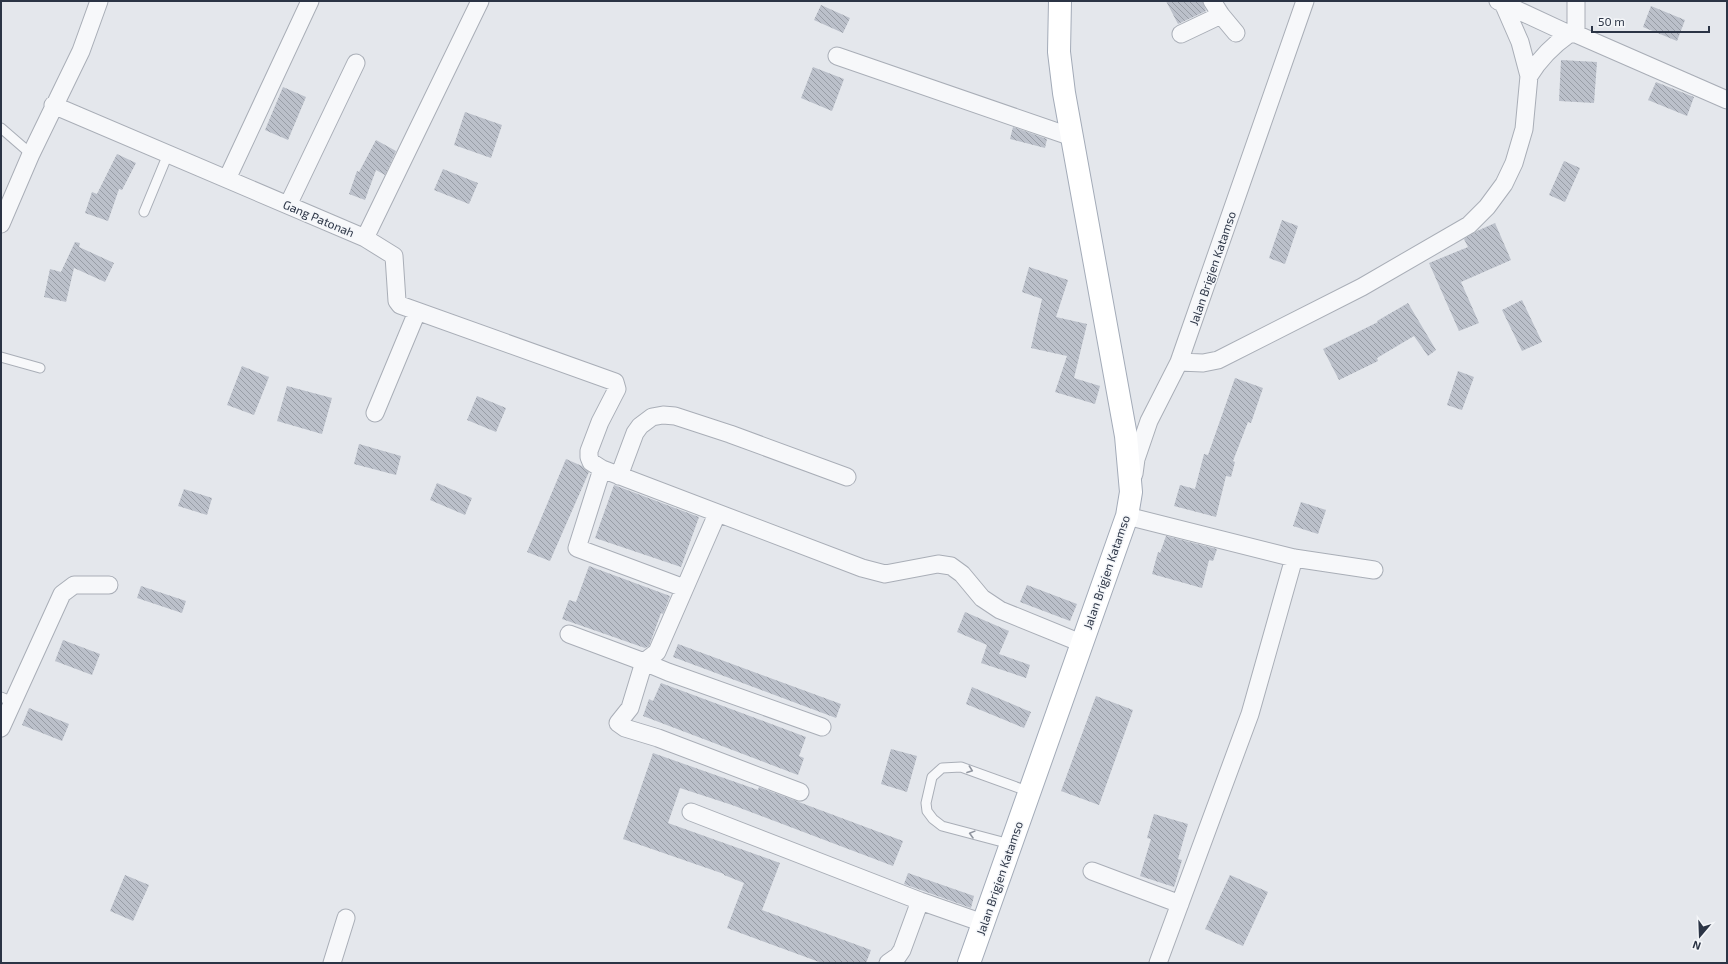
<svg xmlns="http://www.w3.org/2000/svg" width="1728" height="964" font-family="'Exo 2',sans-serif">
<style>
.building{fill:url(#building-back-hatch)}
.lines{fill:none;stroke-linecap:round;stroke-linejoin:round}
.lane-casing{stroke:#a9aeb7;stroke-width:11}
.street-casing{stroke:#a9aeb7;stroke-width:19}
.primary-casing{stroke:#a3abb8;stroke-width:24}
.lane{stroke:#f7f8fa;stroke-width:9}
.street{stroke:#f7f8fa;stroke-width:17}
.primary{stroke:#fff;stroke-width:22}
.oneway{stroke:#9196a0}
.labels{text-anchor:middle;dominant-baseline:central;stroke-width:3;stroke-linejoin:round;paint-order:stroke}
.street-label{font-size:12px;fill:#2b3445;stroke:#f4f6f9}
</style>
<defs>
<pattern id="building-back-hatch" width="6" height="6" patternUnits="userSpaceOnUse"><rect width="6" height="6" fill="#bbc0ca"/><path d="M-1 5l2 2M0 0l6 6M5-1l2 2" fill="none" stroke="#989da6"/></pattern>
</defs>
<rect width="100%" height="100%" fill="#e4e7ec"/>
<path class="building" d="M 1166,1 L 1202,1 L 1206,11 L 1178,24 Z
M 821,5 L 850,18 L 843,33 L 814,20 Z
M 1651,6 L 1685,20 L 1677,41 L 1643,27 Z
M 1561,60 L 1597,62 L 1594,103 L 1559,101 Z
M 813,67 L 844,79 L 832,111 L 801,98 Z
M 1656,82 L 1694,97 L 1687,116 L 1648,100 Z
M 283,87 L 306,97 L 288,140 L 265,130 Z
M 465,112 L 502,125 L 491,158 L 454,145 Z
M 1013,127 L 1047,139 L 1045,148 L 1010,139 Z
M 376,140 L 396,151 L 385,175 L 376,170 L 365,200 L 349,194 L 357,171 L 359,172 Z
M 117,154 L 136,163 L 122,190 L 119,189 L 108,221 L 85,213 L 92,192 L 97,194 Z
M 1564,161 L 1580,168 L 1565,202 L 1549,195 Z
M 443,169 L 478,183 L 469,204 L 434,190 Z
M 1282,220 L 1298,226 L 1285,264 L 1269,258 Z
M 1495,223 L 1511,260 L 1461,282 L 1479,323 L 1459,331 L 1429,263 L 1468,247 L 1464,239 L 1477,231 Z
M 75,242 L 80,243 L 79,247 L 114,263 L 105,282 L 74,268 L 66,302 L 44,297 L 50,269 L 61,272 Z
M 1029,267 L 1068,280 L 1056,317 L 1087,324 L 1074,378 L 1100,386 L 1095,404 L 1055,392 L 1067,356 L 1031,348 L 1042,299 L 1022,292 Z
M 1522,300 L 1542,342 L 1522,351 L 1502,310 Z
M 1408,303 L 1436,350 L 1428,356 L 1414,336 L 1377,358 L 1378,361 L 1339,380 L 1323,349 L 1378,322 L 1377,321 Z
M 242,366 L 269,377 L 254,415 L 227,405 Z
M 1458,371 L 1474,377 L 1462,410 L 1447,405 Z
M 1235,378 L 1263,388 L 1251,423 L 1248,422 L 1233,461 L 1235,462 L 1231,477 L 1226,476 L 1216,517 L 1174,506 L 1180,485 L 1195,489 L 1204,454 L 1208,455 Z
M 287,386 L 332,398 L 322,434 L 277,421 Z
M 477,396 L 506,408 L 496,432 L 467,420 Z
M 359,444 L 401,456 L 396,475 L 354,464 Z
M 566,459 L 582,466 L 589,472 L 550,561 L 527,552 Z
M 437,483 L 472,498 L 465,515 L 430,500 Z
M 614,485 L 699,517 L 681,567 L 595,538 Z
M 184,489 L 212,498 L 207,515 L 178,506 Z
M 1301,502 L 1326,510 L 1318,534 L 1293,526 Z
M 1166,536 L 1217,549 L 1213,561 L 1209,560 L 1202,588 L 1152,574 L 1158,552 L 1160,553 Z
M 589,566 L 670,596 L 663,614 L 661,613 L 649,646 L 645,648 L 562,619 L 569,600 L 576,602 Z
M 1027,585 L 1077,604 L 1070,621 L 1020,602 Z
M 141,586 L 186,601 L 182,613 L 137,598 Z
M 965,612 L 1009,631 L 999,654 L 1030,665 L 1026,678 L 981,663 L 987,645 L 957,632 Z
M 63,640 L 100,654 L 92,675 L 55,661 Z
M 678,644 L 841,704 L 836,718 L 673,657 Z
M 661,683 L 806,737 L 799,756 L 804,758 L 798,775 L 643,716 L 649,699 L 653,701 Z
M 972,687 L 1031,712 L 1024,728 L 966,704 Z
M 1096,696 L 1133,710 L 1099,805 L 1061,791 Z
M 29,708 L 69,724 L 62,741 L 22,725 Z
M 891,749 L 917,756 L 907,792 L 881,784 Z
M 653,753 L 758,790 L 759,787 L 903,841 L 893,866 L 732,805 L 680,788 L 668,823 L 780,863 L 762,910 L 871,950 L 866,963 L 822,963 L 727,928 L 744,883 L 724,875 L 724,874 L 623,839 Z
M 1154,814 L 1188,824 L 1178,859 L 1182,860 L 1174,887 L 1140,876 L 1151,839 L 1147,838 Z
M 908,873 L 974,896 L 971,908 L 904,884 Z
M 125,875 L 149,885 L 133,921 L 110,911 Z
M 1230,875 L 1268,892 L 1243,946 L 1205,929 Z"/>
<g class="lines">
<defs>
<path id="lane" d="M 1,128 L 31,154
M 144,212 L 168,154
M 1,357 L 40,368
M 1,697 L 13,702
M 1010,844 L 942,826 L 933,819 L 927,811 L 926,803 L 932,777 L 942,768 L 961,767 L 1030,792"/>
<path id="street" d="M 1212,1 L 1221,15 L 1236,33
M 1498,1 L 1569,34 L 1576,34 L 1727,100
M 1181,34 L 1221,15
M 1576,34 L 1576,1
M 837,56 L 1072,137
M 1529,76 C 1540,58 1552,46 1569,34
M 53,105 L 365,238 L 480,1
M 227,179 L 310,1
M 288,205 L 356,63
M 1,224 L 31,154 L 81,51 L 99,1
M 365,238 L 394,256 L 397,301 L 400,305 L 615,382 L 617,389 L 600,422 L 589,451 L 589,457 L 591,462 L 602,469 L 862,568 L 885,574 L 938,564 L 951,566 L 962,574 L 982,598 L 1000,610 L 1081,643
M 1179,362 L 1203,363 L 1218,360 L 1362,287 L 1469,225 L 1487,207 L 1504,184 L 1514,163 L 1524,129 L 1529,76 L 1520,42 L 1503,3
M 375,413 L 417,312
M 602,469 L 577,548 L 684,588
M 1134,474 L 1136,459 L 1149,421 L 1179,362 L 1305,1
M 619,476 L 635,433 L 640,426 L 652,417 L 663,415 L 675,416 L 730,434 L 847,477
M 717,514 L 657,652 L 644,662 L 668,672 L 822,727
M 1127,516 L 1294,558 L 1374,570
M 569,634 L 644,662 L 630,708 L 618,723 L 625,728 L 658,738 L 800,792
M 1,728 L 62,594 L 74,585 L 109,585
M 691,812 L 920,901 L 983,923
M 1092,871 L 1180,904
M 332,963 L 346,918
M 888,963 L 898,956 L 902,950 L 920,901
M 1158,963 L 1250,714 L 1294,558"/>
<path id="primary" d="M 969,963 L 1127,516 L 1131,492 L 1126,436 L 1064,93 L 1059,52 L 1060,1"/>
</defs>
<use href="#lane" class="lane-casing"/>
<use href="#street" class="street-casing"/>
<use href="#primary" class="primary-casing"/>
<use href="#lane" class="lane"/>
<use href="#street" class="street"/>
<use href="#primary" class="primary"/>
</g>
<defs><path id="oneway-chevron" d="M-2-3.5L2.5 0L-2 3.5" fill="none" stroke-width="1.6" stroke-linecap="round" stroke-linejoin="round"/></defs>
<g class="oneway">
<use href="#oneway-chevron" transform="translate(970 770) rotate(20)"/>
<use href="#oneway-chevron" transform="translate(972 834) rotate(-165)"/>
</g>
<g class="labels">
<g class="street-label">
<text transform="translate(319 218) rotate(23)">Gang Patonah</text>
<text transform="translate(1212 268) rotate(-71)">Jalan Brigjen Katamso</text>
<text transform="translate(1106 572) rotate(-71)">Jalan Brigjen Katamso</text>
<text transform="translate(999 878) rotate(-71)">Jalan Brigjen Katamso</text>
</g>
</g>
<rect width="1728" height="964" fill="none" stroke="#2b3445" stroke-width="4"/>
<g transform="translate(1700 936) rotate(199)" stroke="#f4f6f9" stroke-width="3" paint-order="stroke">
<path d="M0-3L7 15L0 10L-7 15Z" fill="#2b3445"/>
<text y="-6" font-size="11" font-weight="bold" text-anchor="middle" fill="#2b3445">N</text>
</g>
<path d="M1592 26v6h117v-6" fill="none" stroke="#2b3445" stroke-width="2"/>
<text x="1598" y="26" font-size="12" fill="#2b3445" stroke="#f4f6f9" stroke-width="3" paint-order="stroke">50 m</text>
</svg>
